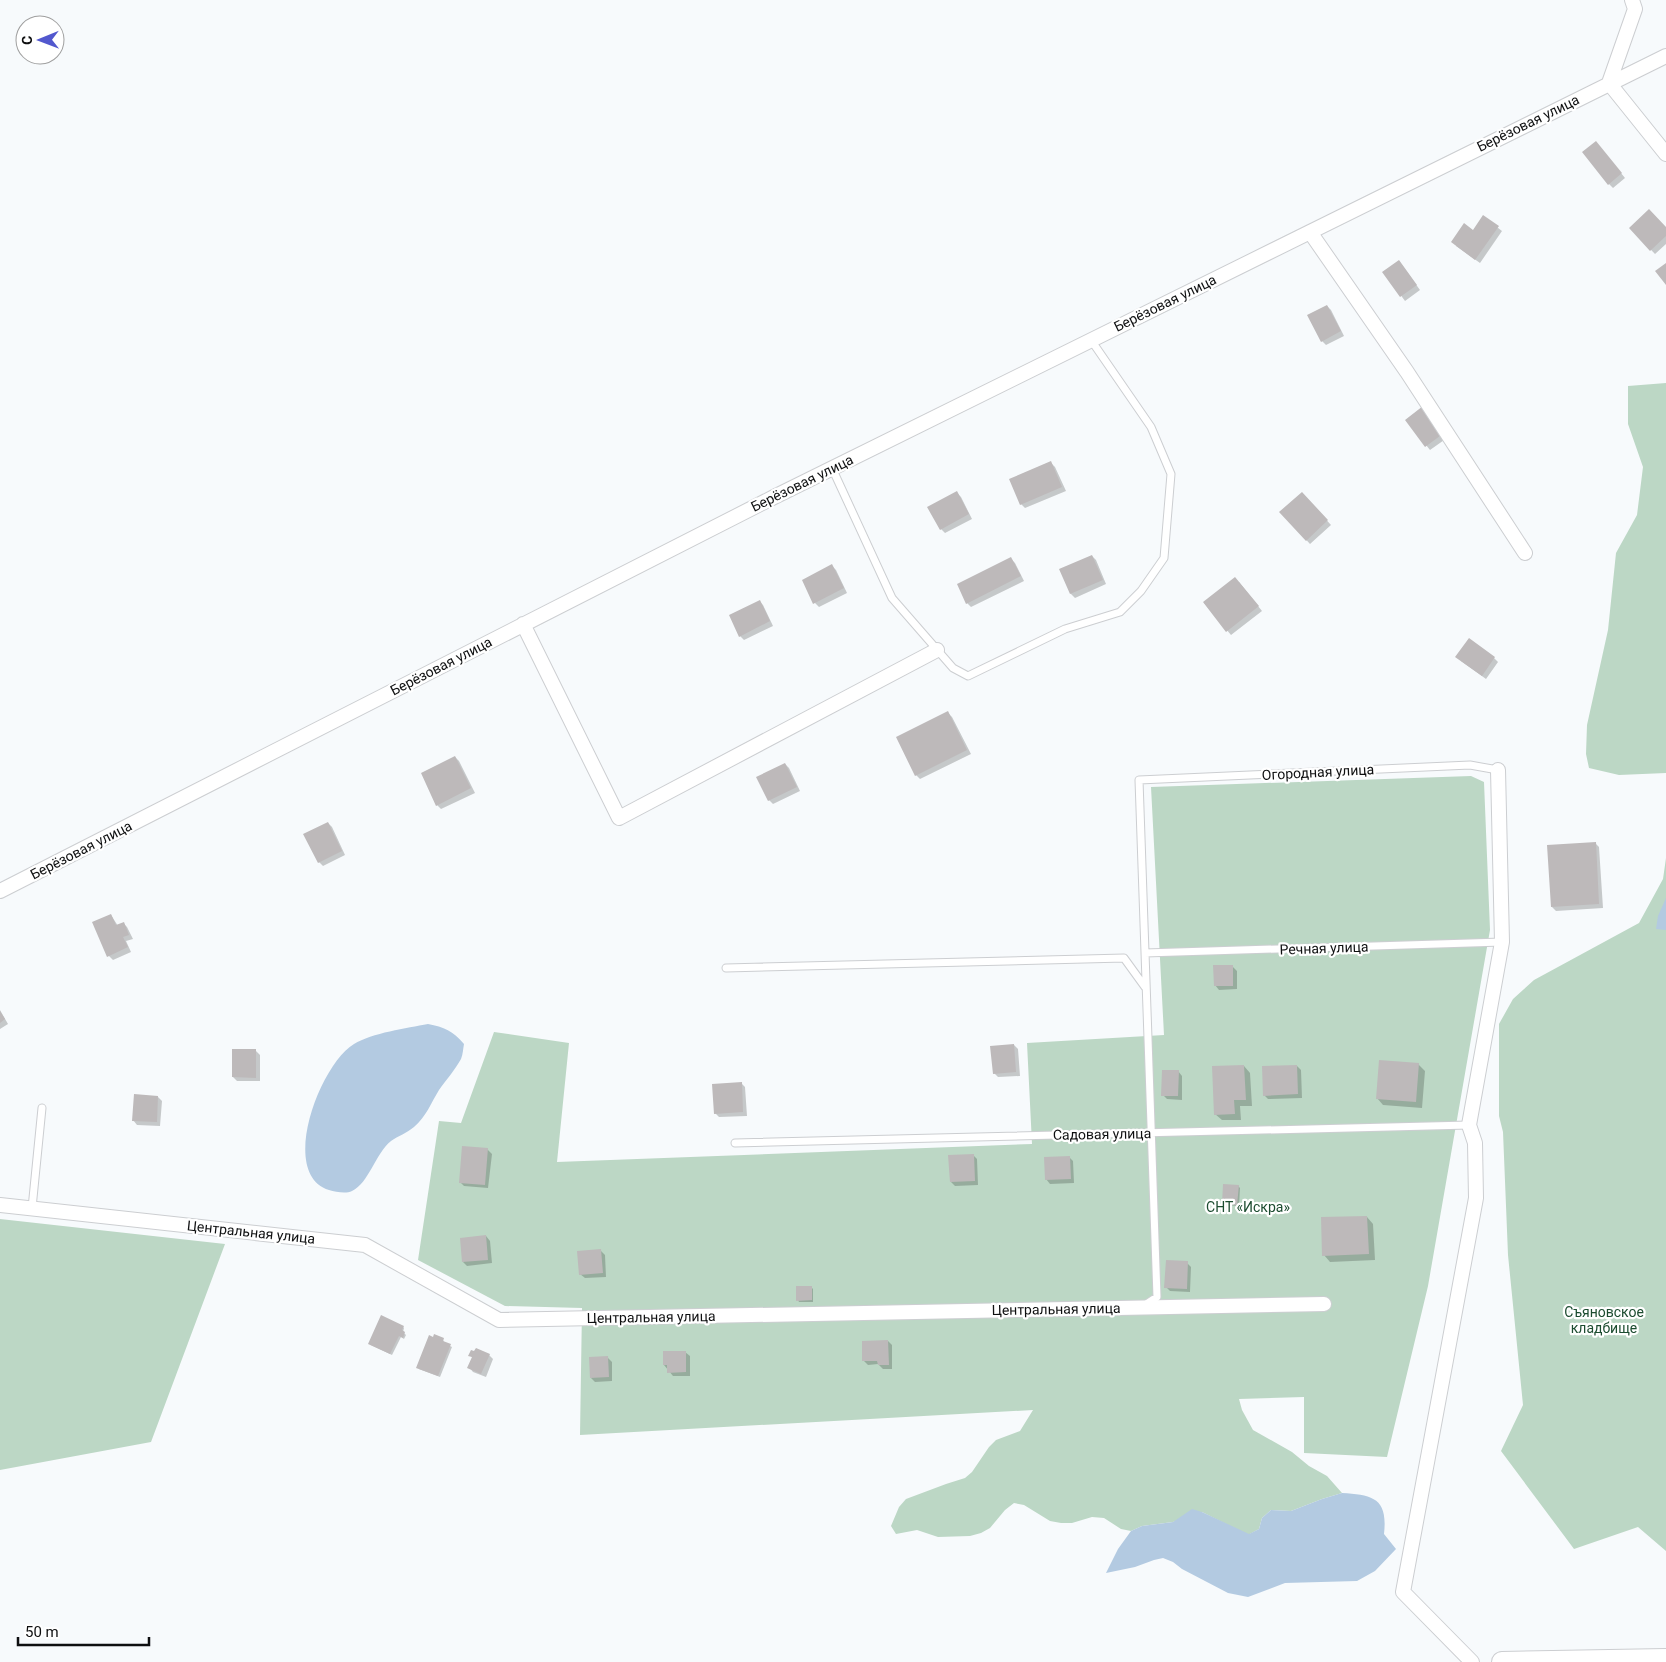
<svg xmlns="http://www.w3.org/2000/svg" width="1666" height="1662" font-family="Roboto,sans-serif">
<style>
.green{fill:#bcd7c5}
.water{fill:#b3cae1}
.shadow{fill:#0003}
.building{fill:#bdb9ba}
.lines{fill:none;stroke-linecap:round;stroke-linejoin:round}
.lane-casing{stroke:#ccced1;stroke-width:9}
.street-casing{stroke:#ccced1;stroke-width:16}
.secondary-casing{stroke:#ccced1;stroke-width:22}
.lane{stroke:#fff;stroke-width:7}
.street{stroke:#fff;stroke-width:14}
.secondary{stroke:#fff;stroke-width:20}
.labels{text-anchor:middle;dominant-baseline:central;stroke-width:4.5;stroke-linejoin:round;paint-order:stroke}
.street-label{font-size:14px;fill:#0e0f10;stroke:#fff}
.park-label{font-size:14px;fill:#1c4c30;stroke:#fff}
</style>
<rect width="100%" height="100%" fill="#f7fafc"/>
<path class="green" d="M 1666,383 L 1666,773 L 1619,775 L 1589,768 L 1586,754 L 1587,725 L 1608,630 L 1616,553 L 1637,515 L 1643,467 L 1628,424 L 1628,386 Z
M 1471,776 L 1484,782 L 1490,930 L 1428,1286 L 1387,1457 L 1304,1453 L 1304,1397 L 1239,1399 L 1242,1410 L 1253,1430 L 1292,1452 L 1309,1466 L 1327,1476 L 1342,1493 L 1322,1499 L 1291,1511 L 1271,1510 L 1262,1518 L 1259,1529 L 1248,1535 L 1202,1512 L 1173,1522 L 1142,1526 L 1131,1531 L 1121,1529 L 1104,1518 L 1092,1517 L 1072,1523 L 1061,1523 L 1050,1521 L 1024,1505 L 1014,1503 L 1005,1510 L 990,1528 L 981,1533 L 970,1536 L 938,1537 L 917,1530 L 896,1534 L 891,1526 L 899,1507 L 906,1499 L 946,1484 L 965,1478 L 972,1472 L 989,1447 L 996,1440 L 1020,1431 L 1033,1410 L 580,1435 L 582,1308 L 505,1306 L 418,1260 L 439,1121 L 461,1123 L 494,1032 L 569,1043 L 557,1162 L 1032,1144 L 1027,1043 L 1164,1035 L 1151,787 Z
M 1666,858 L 1666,1551 L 1638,1527 L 1574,1549 L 1501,1451 L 1523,1405 L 1508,1255 L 1503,1132 L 1499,1116 L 1499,1024 L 1513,999 L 1534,980 L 1639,923 L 1663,879 Z
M 0,1219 L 225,1244 L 151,1442 L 0,1470 Z"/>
<path class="water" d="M 1666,898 L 1666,930 L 1656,929 L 1658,916 Z
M 428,1024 C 444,1027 453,1031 464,1044 C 463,1049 463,1054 461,1059 C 455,1070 446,1080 439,1090 C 431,1103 426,1117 414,1127 C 407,1133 398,1136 391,1141 C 375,1154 369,1183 352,1191 C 346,1194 336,1192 329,1190 C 278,1174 320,1064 354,1044 C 372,1033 407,1028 428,1024 Z
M 1342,1493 C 1373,1495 1388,1498 1384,1534 L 1396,1549 L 1375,1571 L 1357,1581 L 1285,1583 L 1248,1597 L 1228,1593 L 1182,1569 L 1173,1562 L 1163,1558 L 1154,1560 L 1135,1567 L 1106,1573 L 1118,1549 L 1131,1531 L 1142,1526 L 1173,1522 L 1192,1509 L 1202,1512 L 1249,1534 L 1259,1529 L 1262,1518 L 1271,1510 L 1291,1511 L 1322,1499 Z"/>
<path class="shadow" d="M 1600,147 L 1625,178 L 1613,188 L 1609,184 Z
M 1484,217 L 1502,231 L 1480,263 L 1456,246 L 1473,231 Z
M 1630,228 L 1666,228 L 1666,244 L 1655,254 Z
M 1399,261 L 1420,290 L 1405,301 L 1384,272 Z
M 1327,306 L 1331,310 L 1344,336 L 1326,345 L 1322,341 Z
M 1406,420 L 1447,438 L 1430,450 Z
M 1051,463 L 1055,467 L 1066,491 L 1025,508 L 1021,504 Z
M 957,493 L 961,497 L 972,519 L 945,533 L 941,529 Z
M 1302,493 L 1331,525 L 1310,544 L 1281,512 Z
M 1092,556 L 1096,560 L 1106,584 L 1075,598 L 1071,594 L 1061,570 Z
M 1011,559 L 1015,563 L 1024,581 L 971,607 L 967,603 Z
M 832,566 L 836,570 L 847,593 L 819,607 L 815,603 Z
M 1239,582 L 1262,611 L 1231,635 L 1204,603 Z
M 759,601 L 763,605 L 773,626 L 744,640 L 740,636 Z
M 1494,658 L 1498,662 L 1486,679 L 1461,661 Z
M 948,713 L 952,717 L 971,754 L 920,779 L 916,775 Z
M 455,757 L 459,761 L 475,793 L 441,809 L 437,805 Z
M 785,764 L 789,768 L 800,791 L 773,804 L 769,800 Z
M 328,823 L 332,827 L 345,855 L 323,866 L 319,862 Z
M 1595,843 L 1599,847 L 1603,908 L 1556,911 L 1552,907 Z
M 111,915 L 118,926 L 123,923 L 127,927 L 133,939 L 126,941 L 131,952 L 113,960 L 109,956 Z
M 1232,966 L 1237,971 L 1237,989 L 1219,990 L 1215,985 Z
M 0,1010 L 8,1024 L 0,1029 Z
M 1014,1045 L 1018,1049 L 1020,1076 L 998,1077 L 994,1073 Z
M 256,1051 L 260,1055 L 260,1081 L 237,1081 L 233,1077 Z
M 1418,1064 L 1425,1071 L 1422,1108 L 1383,1105 L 1377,1098 Z
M 1244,1066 L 1250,1073 L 1252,1106 L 1240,1106 L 1241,1120 L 1222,1120 L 1215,1114 Z
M 1297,1066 L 1301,1070 L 1302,1098 L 1268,1099 L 1264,1095 Z
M 1178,1071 L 1182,1076 L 1182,1100 L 1167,1099 L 1163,1095 Z
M 741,1083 L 745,1087 L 747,1116 L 719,1117 L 715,1113 Z
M 158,1097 L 162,1101 L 160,1126 L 137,1125 L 133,1120 Z
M 487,1149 L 492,1154 L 488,1188 L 464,1186 L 460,1182 Z
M 973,1155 L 977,1159 L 978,1185 L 955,1186 L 951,1182 Z
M 1069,1157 L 1073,1161 L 1074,1183 L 1050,1184 L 1046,1179 Z
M 1238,1186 L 1240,1188 L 1239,1206 L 1225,1205 L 1223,1203 Z
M 1367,1217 L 1373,1224 L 1375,1260 L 1330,1262 L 1324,1255 Z
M 486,1236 L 490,1241 L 492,1263 L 467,1266 L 463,1262 Z
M 601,1251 L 605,1255 L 606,1277 L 585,1278 L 580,1274 Z
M 1187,1263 L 1191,1267 L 1190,1292 L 1170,1291 L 1166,1287 Z
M 811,1287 L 813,1289 L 813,1302 L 799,1302 L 798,1300 Z
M 403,1327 L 404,1328 L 403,1332 L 406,1335 L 404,1339 L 401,1337 L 392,1355 L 371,1345 Z
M 443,1339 L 444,1343 L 452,1347 L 440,1377 L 419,1369 Z
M 888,1341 L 892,1345 L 892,1369 L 883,1369 L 878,1364 L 868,1365 L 864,1361 Z
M 685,1352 L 690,1356 L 690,1376 L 673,1376 L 664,1365 Z
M 470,1355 L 489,1355 L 493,1359 L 486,1377 L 473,1372 L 469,1367 L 473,1358 Z
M 608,1358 L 612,1362 L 612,1381 L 595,1382 L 591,1378 Z"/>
<path class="building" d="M 1596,141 L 1622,173 L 1608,185 L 1582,152 Z
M 1649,209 L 1666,227 L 1666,236 L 1650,251 L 1629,228 Z
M 1483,215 L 1499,226 L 1475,260 L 1451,242 L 1464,223 L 1473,230 Z
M 1399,260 L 1417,285 L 1400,297 L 1382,272 Z
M 1666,263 L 1666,285 L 1655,271 Z
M 1327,305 L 1341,331 L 1321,342 L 1307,315 Z
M 1423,406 L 1444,433 L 1425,447 L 1405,420 Z
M 1051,461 L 1062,487 L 1020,505 L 1009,479 Z
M 957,491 L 969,514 L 940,530 L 927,507 Z
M 1302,492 L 1328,520 L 1306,541 L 1279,512 Z
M 1092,555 L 1103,580 L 1070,594 L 1059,569 Z
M 1011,557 L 1021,576 L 966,604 L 957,584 Z
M 832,564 L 844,588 L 813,604 L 802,580 Z
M 1235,577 L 1259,606 L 1226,632 L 1203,602 Z
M 760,600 L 770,621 L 739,637 L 729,615 Z
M 1469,638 L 1495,657 L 1482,676 L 1455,657 Z
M 948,711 L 967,750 L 915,776 L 896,737 Z
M 455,756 L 471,788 L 436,806 L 421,773 Z
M 785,763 L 797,787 L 768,801 L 756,777 Z
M 328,822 L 342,851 L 318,863 L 303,834 Z
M 1596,842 L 1599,904 L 1551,907 L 1547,845 Z
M 111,914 L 116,925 L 124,922 L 129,935 L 123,937 L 128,947 L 107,957 L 92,922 Z
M 1213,965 L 1233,965 L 1233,986 L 1214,986 Z
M 0,1011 L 5,1019 L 0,1023 Z
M 1014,1044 L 1016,1072 L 993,1074 L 990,1046 Z
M 232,1049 L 256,1049 L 256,1078 L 232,1077 Z
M 1379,1060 L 1419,1063 L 1416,1102 L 1376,1099 Z
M 1244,1065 L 1246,1100 L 1234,1100 L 1235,1114 L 1214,1115 L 1212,1066 Z
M 1297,1065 L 1298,1094 L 1263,1096 L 1262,1066 Z
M 1162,1070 L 1179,1070 L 1178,1096 L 1161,1096 Z
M 742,1082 L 743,1112 L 714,1114 L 712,1084 Z
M 134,1094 L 158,1096 L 157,1122 L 132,1121 Z
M 462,1146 L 488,1148 L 485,1185 L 459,1183 Z
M 974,1154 L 975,1181 L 950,1182 L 948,1155 Z
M 1070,1156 L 1071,1179 L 1045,1180 L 1044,1157 Z
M 1223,1184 L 1239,1185 L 1237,1205 L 1222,1204 Z
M 1367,1216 L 1369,1254 L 1322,1256 L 1321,1217 Z
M 486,1235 L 488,1260 L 462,1262 L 460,1238 Z
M 601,1249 L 603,1273 L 579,1275 L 577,1251 Z
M 1166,1260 L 1188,1261 L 1187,1289 L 1164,1288 Z
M 796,1286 L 812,1286 L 812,1300 L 796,1301 Z
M 381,1315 L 404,1326 L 402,1330 L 405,1332 L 403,1338 L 399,1336 L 390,1354 L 368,1344 Z
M 434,1334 L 444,1338 L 443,1341 L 451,1344 L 438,1376 L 416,1368 L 429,1335 L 433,1337 Z
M 888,1340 L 889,1365 L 878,1365 L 877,1361 L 862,1361 L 862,1341 Z
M 476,1348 L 490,1354 L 481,1374 L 467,1368 L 472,1357 L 468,1356 L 471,1350 L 474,1351 Z
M 663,1351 L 686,1351 L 686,1372 L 667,1373 L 667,1365 L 663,1365 Z
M 608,1356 L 609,1377 L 590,1378 L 589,1357 Z"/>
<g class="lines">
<defs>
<path id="lane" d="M 832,468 L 892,598 L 953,668 L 968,676 L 1065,629 L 1120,612 L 1141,591 L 1164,558 L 1171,474 L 1151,427 L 1091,340
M 1145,953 L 1502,942
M 726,968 L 1124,958 L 1145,987
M 735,1143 L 1469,1125
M 32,1208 L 42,1108
M 1145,1305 L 1157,1297 L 1139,780 L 1470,765 L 1498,770"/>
<path id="street" d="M 1609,83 L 1666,154
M 1609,83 L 1635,9 L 1632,0
M 1310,232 L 1407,372 L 1525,553
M 523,624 L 619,818 L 937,650
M 0,891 L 774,497 L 1666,56
M 0,1205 L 365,1245 L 499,1320 L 1324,1304
M 1472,1662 L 1403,1592 L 1476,1198 L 1475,1143 L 1469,1125 L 1502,942 L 1498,770"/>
<path id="secondary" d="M 1502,1662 L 1666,1659"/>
</defs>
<use href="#lane" class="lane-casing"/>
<use href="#street" class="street-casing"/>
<use href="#secondary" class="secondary-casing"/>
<use href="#lane" class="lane"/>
<use href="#street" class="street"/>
<use href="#secondary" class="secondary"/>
</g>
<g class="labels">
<g class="street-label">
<text transform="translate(1528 123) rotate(-26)">Берёзовая улица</text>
<text transform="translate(1165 303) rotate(-26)">Берёзовая улица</text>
<text transform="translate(802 483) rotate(-26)">Берёзовая улица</text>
<text transform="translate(441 666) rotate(-27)">Берёзовая улица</text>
<text transform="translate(1318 772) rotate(-3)">Огородная улица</text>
<text transform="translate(81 850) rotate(-27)">Берёзовая улица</text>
<text transform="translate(1324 948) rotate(-2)">Речная улица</text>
<text transform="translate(1102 1134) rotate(-1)">Садовая улица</text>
<text transform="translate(251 1232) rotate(6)">Центральная улица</text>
<text transform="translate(1056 1309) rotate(-1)">Центральная улица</text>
<text transform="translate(651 1317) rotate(-1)">Центральная улица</text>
</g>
<g class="park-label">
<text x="1248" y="1207">СНТ «Искра»</text>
<text x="1604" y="1312">Съяновское<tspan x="1604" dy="16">кладбище</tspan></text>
</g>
</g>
<g transform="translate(40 40) rotate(269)"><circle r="24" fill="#ffffff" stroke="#9f9f9f"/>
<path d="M0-4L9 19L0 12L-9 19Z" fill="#5258ce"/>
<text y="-8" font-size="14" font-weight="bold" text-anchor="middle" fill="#0e0f10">С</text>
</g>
<path d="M18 1637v8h131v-8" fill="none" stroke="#0e0f10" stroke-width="2.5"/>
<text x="25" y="1637" font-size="15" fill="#0e0f10" stroke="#ffffff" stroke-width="4" paint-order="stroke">50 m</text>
</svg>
